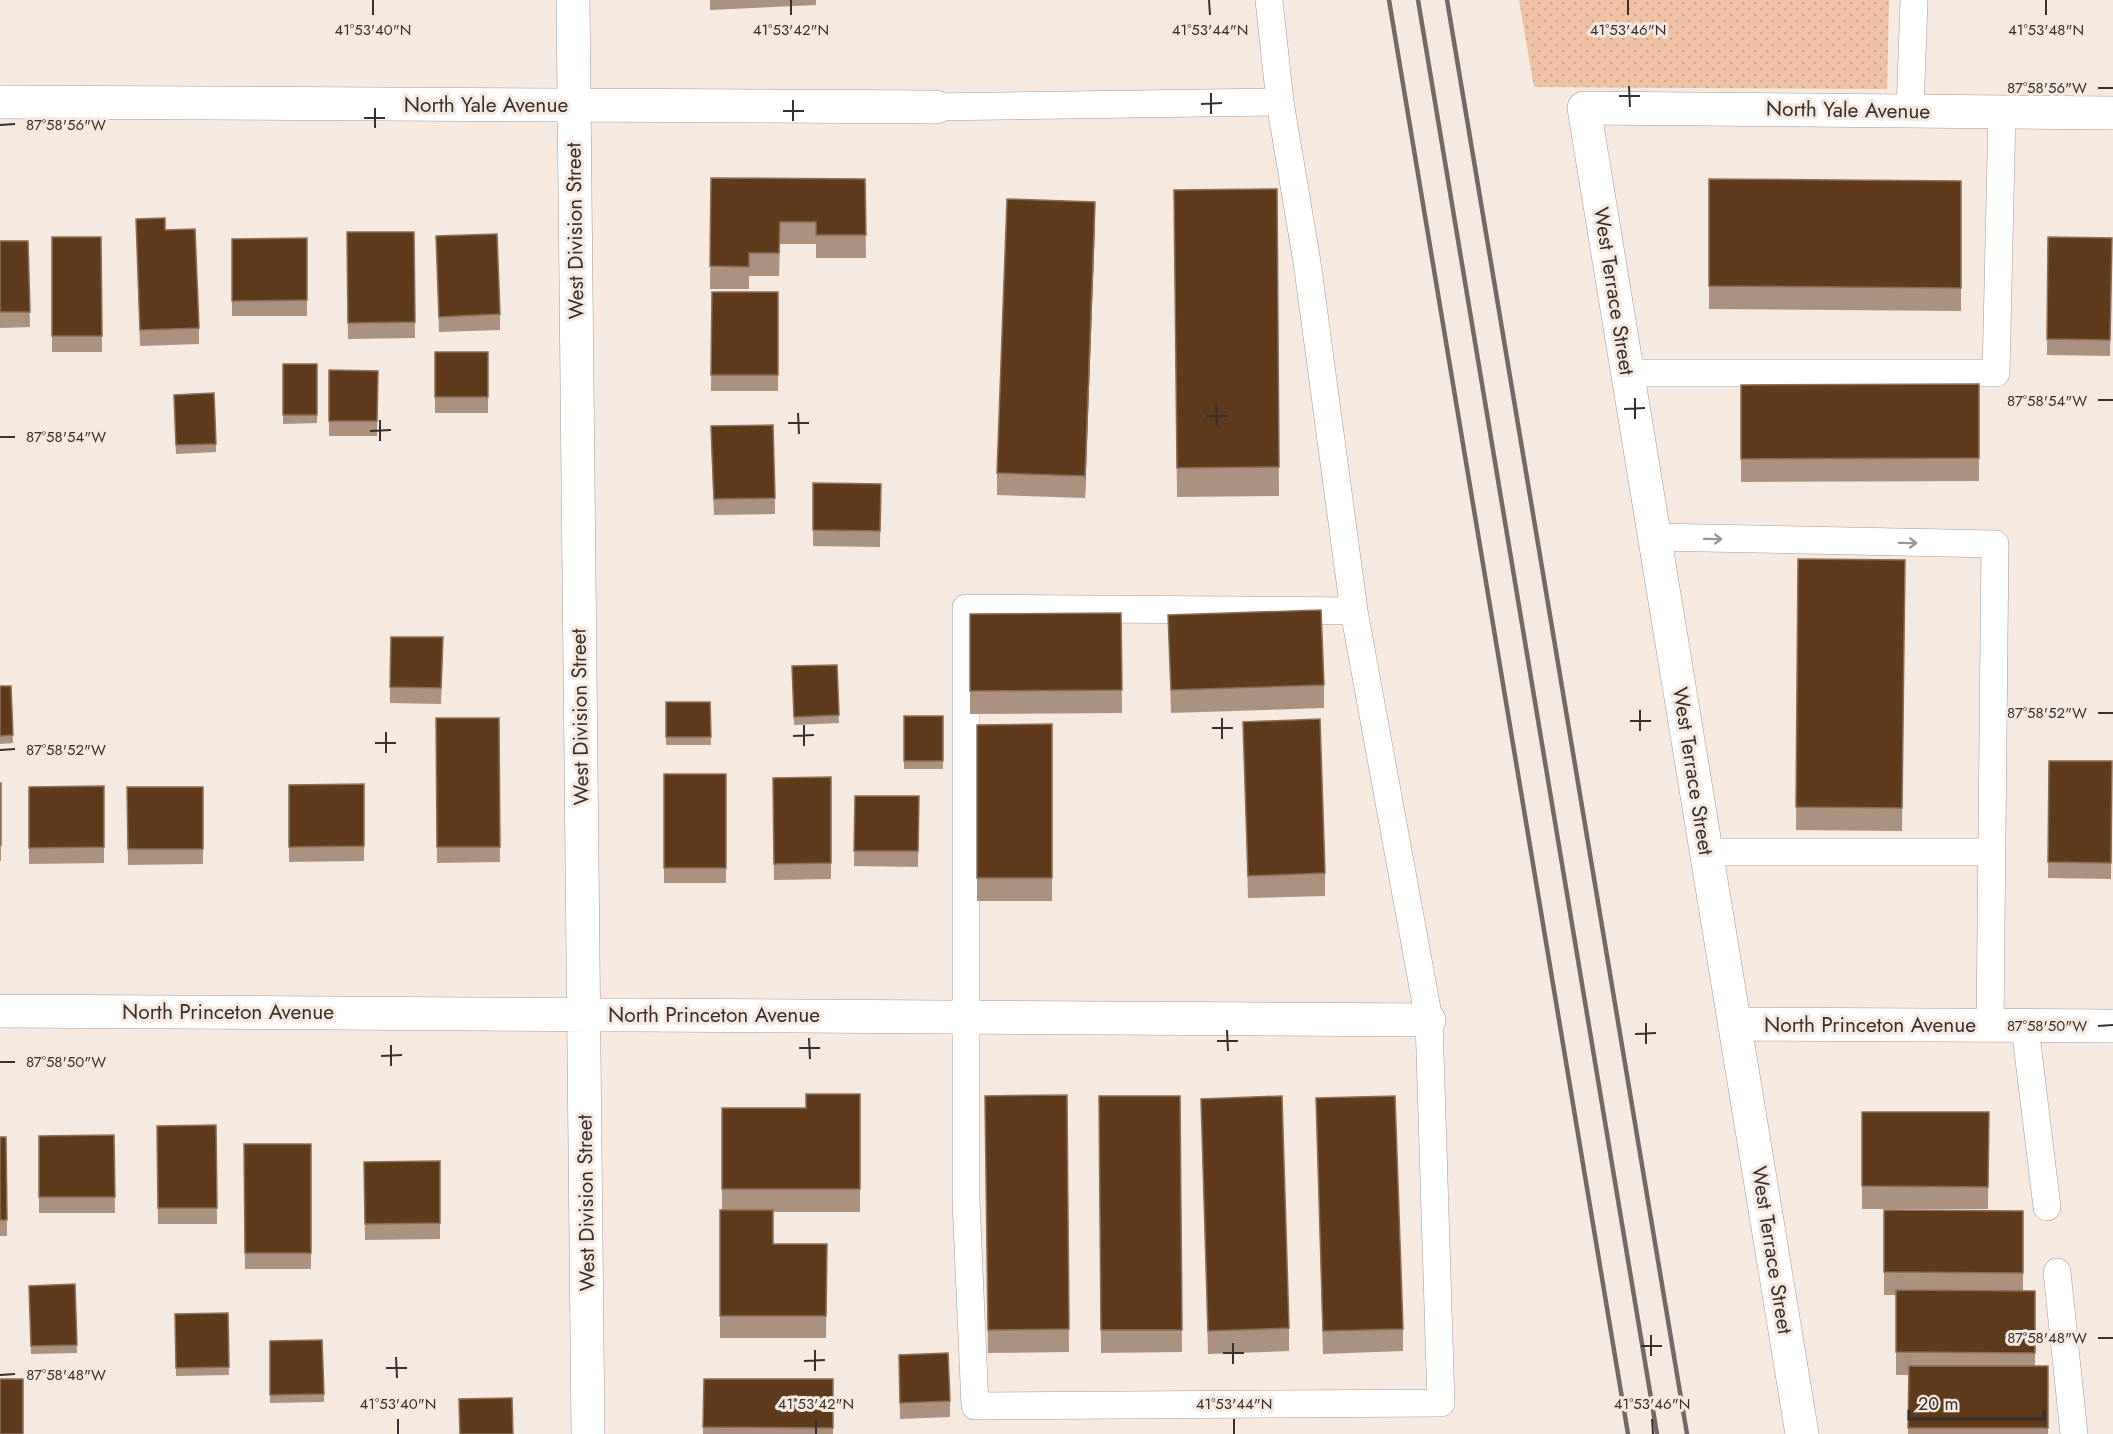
<svg xmlns="http://www.w3.org/2000/svg" width="2113" height="1434" font-family="Jost,sans-serif">
<style>
.park{fill:url(#park-dots)}
.lines{fill:none;stroke-linecap:round;stroke-linejoin:round}
.lane-casing{stroke:#a59991;stroke-width:28}
.street-casing{stroke:#a59991;stroke-width:34}
.lane{stroke:#fff;stroke-width:27}
.street{stroke:#fff;stroke-width:33}
.rail{stroke:#706964;stroke-width:4.5}
.wall{fill:#aa927e}
.shaded-wall{fill:#8c6e56}
.building{fill:#5f3a1b;stroke:#8c6e56;stroke-width:1.5}
.oneway{stroke:#9a9896}
.ticks{fill:none;stroke:#36312e;stroke-width:2}
.labels{text-anchor:middle;dominant-baseline:central;stroke-width:6;stroke-linejoin:round;paint-order:stroke}
.street-label{font-size:21px;fill:#36312e;stroke:#f5e9e0}
.ticks-label{font-size:15px;text-anchor:middle;fill:#36312e;stroke:#f5e9e0;stroke-width:6;stroke-linejoin:round;paint-order:stroke}
</style>
<defs>
<pattern id="park-dots" width="8" height="8" patternUnits="userSpaceOnUse" patternTransform="scale(1.5)"><rect width="8" height="8" fill="#eec2a2"/><path d="M2 2h.1M6 6h.1" fill="none" stroke="#cda78c" stroke-width="1.8" stroke-linecap="round"/></pattern>
</defs>
<rect width="100%" height="100%" fill="#f5e9e0"/>
<path class="park" d="M 1519,0 L 1889,0 L 1887,89 L 1534,87 Z"/>
<g class="lines">
<defs>
<path id="lane" d="M 1280,102 L 1307,262 L 1354,611
M 936,107 L 1280,102 L 1269,0
M 1910,111 L 1914,0
M 1627,373 L 1996,373 L 2002,112
M 1654,537 L 1995,544 L 1990,1026
M 966,608 L 1354,611 L 1429,1020 L 1441,1403 L 975,1406 L 966,1200 Z
M 1706,852 L 1991,852
M 2025,1027 L 2047,1207
M 2057,1272 L 2074,1434"/>
<path id="street" d="M 573,0 L 588,1434
M 0,102 L 936,107
M 0,1011 L 1429,1020
M 1734,1024 L 2113,1026
M 1802,1434 L 1584,108 L 2113,113"/>
</defs>
<use href="#lane" class="lane-casing"/>
<use href="#street" class="street-casing"/>
<use href="#lane" class="lane"/>
<use href="#street" class="street"/>
<path class="rail" d="M 1389,0 L 1628,1434
M 1418,0 L 1657,1434
M 1447,0 L 1687,1434"/>
</g>
<path class="wall" d="M 710,0 L 816,0 L 816,5 L 710,10 Z
M 711,178 L 865,179 L 866,258 L 816,258 L 816,244 L 780,244 L 779,276 L 749,276 L 749,289 L 710,289 Z
M 1709,179 L 1961,181 L 1961,311 L 1709,309 Z
M 1277,189 L 1279,496 L 1177,497 L 1174,190 Z
M 136,219 L 165,230 L 199,328 L 199,344 L 140,346 Z
M 1095,225 L 1085,498 L 997,495 L 997,473 Z
M 347,232 L 414,232 L 415,338 L 348,339 Z
M 436,236 L 500,314 L 500,330 L 439,332 Z
M 52,237 L 101,237 L 102,352 L 52,352 Z
M 2048,237 L 2112,238 L 2110,356 L 2047,355 Z
M 307,238 L 307,316 L 232,316 L 232,239 Z
M 0,241 L 28,241 L 30,327 L 0,328 Z
M 712,292 L 778,292 L 778,391 L 711,391 Z
M 435,352 L 488,352 L 488,413 L 435,413 Z
M 283,364 L 317,364 L 317,423 L 283,424 Z
M 329,370 L 378,371 L 377,436 L 329,436 Z
M 1979,384 L 1979,481 L 1741,482 L 1741,385 Z
M 174,403 L 216,444 L 216,452 L 176,454 Z
M 711,442 L 775,498 L 775,514 L 714,515 Z
M 813,483 L 881,484 L 880,547 L 813,546 Z
M 1798,559 L 1905,560 L 1902,831 L 1796,830 Z
M 1121,613 L 1122,713 L 970,714 L 970,614 Z
M 1168,615 L 1324,685 L 1324,708 L 1171,713 Z
M 443,653 L 441,704 L 390,703 L 390,687 Z
M 837,665 L 839,723 L 794,725 L 792,666 Z
M 0,686 L 11,686 L 13,743 L 0,744 Z
M 666,702 L 710,702 L 711,745 L 666,745 Z
M 904,716 L 943,716 L 943,769 L 904,769 Z
M 436,718 L 499,718 L 500,862 L 437,863 Z
M 1243,722 L 1325,873 L 1325,896 L 1248,898 Z
M 1052,724 L 1052,901 L 977,901 L 977,725 Z
M 2049,761 L 2112,761 L 2111,879 L 2048,878 Z
M 664,774 L 726,774 L 726,883 L 664,883 Z
M 831,777 L 831,879 L 774,880 L 773,778 Z
M 0,783 L 1,845 L 1,861 L 0,861 Z
M 364,784 L 364,861 L 289,862 L 289,785 Z
M 104,786 L 104,863 L 29,864 L 29,787 Z
M 127,787 L 203,787 L 203,864 L 128,865 Z
M 855,796 L 919,796 L 918,867 L 854,866 Z
M 860,1094 L 860,1212 L 773,1212 L 773,1244 L 827,1244 L 826,1338 L 720,1338 L 720,1210 L 722,1210 L 722,1108 L 806,1108 Z
M 1067,1095 L 1069,1352 L 988,1353 L 985,1096 Z
M 1099,1096 L 1180,1096 L 1182,1352 L 1101,1353 Z
M 1316,1098 L 1403,1329 L 1403,1351 L 1323,1354 Z
M 1201,1099 L 1289,1328 L 1289,1351 L 1208,1354 Z
M 1862,1112 L 1989,1112 L 1988,1209 L 1862,1209 Z
M 216,1125 L 217,1224 L 158,1224 L 157,1126 Z
M 114,1135 L 115,1213 L 39,1213 L 39,1136 Z
M 0,1137 L 6,1137 L 7,1236 L 0,1236 Z
M 244,1144 L 311,1144 L 311,1269 L 245,1269 Z
M 440,1161 L 440,1239 L 365,1240 L 364,1162 Z
M 1884,1210 L 2023,1211 L 2023,1291 L 2035,1291 L 2035,1366 L 2048,1366 L 2048,1434 L 1908,1434 L 1909,1375 L 1896,1375 L 1896,1295 L 1884,1295 Z
M 75,1284 L 77,1353 L 31,1354 L 29,1286 Z
M 228,1313 L 229,1375 L 176,1376 L 175,1314 Z
M 270,1341 L 324,1394 L 324,1402 L 270,1403 Z
M 899,1355 L 950,1401 L 950,1417 L 900,1419 Z
M 704,1379 L 833,1428 L 833,1434 L 703,1434 Z"/>
<path class="shaded-wall" d="M 1095,202 L 1095,225 L 1085,498 L 1085,476 Z"/>
<path class="building" d="M 711,178 L 865,179 L 866,235 L 816,235 L 816,222 L 780,222 L 779,253 L 749,253 L 749,267 L 710,266 Z
M 1709,179 L 1961,181 L 1961,288 L 1709,286 Z
M 1277,189 L 1279,467 L 1177,468 L 1174,190 Z
M 1007,199 L 1095,202 L 1085,476 L 997,473 Z
M 165,218 L 165,230 L 195,229 L 199,328 L 140,330 L 136,219 Z
M 347,232 L 414,232 L 415,322 L 348,323 Z
M 497,234 L 500,314 L 439,317 L 436,236 Z
M 52,237 L 101,237 L 102,336 L 52,336 Z
M 2048,237 L 2112,238 L 2110,340 L 2047,339 Z
M 307,238 L 307,300 L 232,301 L 232,239 Z
M 0,241 L 28,241 L 30,312 L 0,312 Z
M 712,292 L 778,292 L 778,375 L 711,375 Z
M 435,352 L 488,352 L 488,397 L 435,397 Z
M 283,364 L 317,364 L 317,415 L 283,415 Z
M 329,370 L 378,371 L 377,421 L 329,421 Z
M 1979,384 L 1979,458 L 1741,459 L 1741,385 Z
M 214,393 L 216,444 L 176,445 L 174,395 Z
M 773,425 L 775,498 L 714,499 L 711,426 Z
M 813,483 L 881,484 L 880,531 L 813,530 Z
M 1798,559 L 1905,560 L 1902,808 L 1796,807 Z
M 1321,610 L 1324,685 L 1171,690 L 1168,615 Z
M 1121,613 L 1122,690 L 970,691 L 970,614 Z
M 391,637 L 443,637 L 441,688 L 390,687 Z
M 837,665 L 839,715 L 794,717 L 792,666 Z
M 0,686 L 11,686 L 13,735 L 0,736 Z
M 666,702 L 710,702 L 711,737 L 666,737 Z
M 904,716 L 943,716 L 943,761 L 904,761 Z
M 436,718 L 499,718 L 500,847 L 437,847 Z
M 1320,719 L 1325,873 L 1248,876 L 1243,722 Z
M 1052,724 L 1052,878 L 977,878 L 977,725 Z
M 2049,761 L 2112,761 L 2111,863 L 2048,862 Z
M 664,774 L 726,774 L 726,868 L 664,868 Z
M 831,777 L 831,863 L 774,864 L 773,778 Z
M 0,783 L 1,783 L 1,845 L 0,845 Z
M 364,784 L 364,846 L 289,847 L 289,785 Z
M 104,786 L 104,847 L 29,848 L 29,787 Z
M 127,787 L 203,787 L 203,849 L 128,849 Z
M 855,796 L 919,796 L 918,851 L 854,851 Z
M 806,1094 L 860,1094 L 860,1189 L 722,1189 L 722,1108 L 806,1108 Z
M 1067,1095 L 1069,1329 L 988,1330 L 985,1096 Z
M 1099,1096 L 1180,1096 L 1182,1330 L 1101,1330 Z
M 1282,1096 L 1289,1328 L 1208,1331 L 1201,1099 Z
M 1395,1096 L 1403,1329 L 1323,1331 L 1316,1098 Z
M 1862,1112 L 1989,1112 L 1988,1187 L 1862,1186 Z
M 216,1125 L 217,1208 L 158,1208 L 157,1126 Z
M 114,1135 L 115,1197 L 39,1197 L 39,1136 Z
M 0,1137 L 6,1137 L 7,1220 L 0,1220 Z
M 244,1144 L 311,1144 L 311,1253 L 245,1253 Z
M 440,1161 L 440,1223 L 365,1224 L 364,1162 Z
M 720,1210 L 773,1210 L 773,1244 L 827,1244 L 826,1316 L 720,1316 Z
M 1884,1210 L 2023,1211 L 2023,1273 L 1884,1272 Z
M 75,1284 L 77,1345 L 31,1346 L 29,1286 Z
M 1896,1290 L 2035,1291 L 2035,1353 L 1896,1352 Z
M 228,1313 L 229,1367 L 176,1368 L 175,1314 Z
M 322,1340 L 324,1394 L 270,1395 L 270,1341 Z
M 948,1353 L 950,1401 L 900,1403 L 899,1355 Z
M 1909,1366 L 2048,1366 L 2048,1428 L 1908,1428 Z
M 0,1379 L 23,1379 L 23,1434 L 0,1434 Z
M 704,1379 L 833,1379 L 833,1428 L 703,1427 Z
M 512,1398 L 513,1434 L 460,1434 L 459,1399 Z"/>
<defs><path id="oneway-shaft" d="M-6 0H5M1.5-3L5.5 0L1.5 3" fill="none" stroke-width="1.6" stroke-linecap="round" stroke-linejoin="round" transform="scale(1.5)"/></defs>
<g class="oneway">
<use href="#oneway-shaft" transform="translate(1713 539) rotate(1)"/>
<use href="#oneway-shaft" transform="translate(1908 543) rotate(1)"/>
</g>
<path class="ticks" d="M 373,0 L 373,15M 791,0 L 791,15M 1209,0 L 1210,15M 1628,0 L 1628,15M 2046,0 L 2046,15M 1629,86 L 1630,107M 2098,88 L 2113,88M 1211,93 L 1211,114M 1619,96 L 1640,96M 793,100 L 793,121M 1201,104 L 1222,103M 375,108 L 375,128M 783,111 L 804,111M 364,118 L 385,118M 0,125 L 15,124M 1635,398 L 1635,419M 2098,400 L 2113,400M 1216,405 L 1217,426M 1624,409 L 1645,408M 798,413 L 799,434M 1206,416 L 1227,416M 380,420 L 380,441M 788,423 L 809,423M 370,431 L 391,430M 0,437 L 15,437M 1640,710 L 1640,731M 2098,713 L 2113,713M 1222,718 L 1222,739M 1630,721 L 1651,721M 804,725 L 804,746M 1212,728 L 1233,728M 386,732 L 386,753M 793,736 L 814,735M 375,743 L 396,743M 0,750 L 15,749M 1646,1023 L 1646,1044M 2098,1026 L 2113,1025M 1227,1030 L 1228,1051M 1635,1034 L 1656,1033M 809,1038 L 810,1059M 1217,1041 L 1238,1041M 391,1045 L 391,1066M 799,1048 L 820,1048M 381,1056 L 402,1055M 0,1062 L 15,1062M 1651,1335 L 1651,1356M 2098,1338 L 2113,1338M 1233,1343 L 1233,1364M 1641,1346 L 1662,1346M 815,1350 L 815,1371M 1223,1353 L 1244,1353M 396,1357 L 397,1378M 804,1361 L 825,1360M 386,1368 L 407,1368M 0,1375 L 15,1374M 398,1419 L 398,1434M 816,1419 L 816,1434M 1234,1419 L 1234,1434M 1652,1419 L 1653,1434"/>
<g class="labels">
<g class="street-label">
<text x="486" y="105">North Yale Avenue</text>
<text transform="translate(1848 110) rotate(1)">North Yale Avenue</text>
<text transform="translate(575 231) rotate(-91)">West Division Street</text>
<text transform="translate(1614 291) rotate(81)">West Terrace Street</text>
<text transform="translate(580 717) rotate(-91)">West Division Street</text>
<text transform="translate(1693 771) rotate(81)">West Terrace Street</text>
<text x="228" y="1012">North Princeton Avenue</text>
<text x="714" y="1015">North Princeton Avenue</text>
<text x="1870" y="1025">North Princeton Avenue</text>
<text transform="translate(586 1203) rotate(-91)">West Division Street</text>
<text transform="translate(1772 1250) rotate(81)">West Terrace Street</text>
</g>
</g>
<g class="ticks-label">
<text x="373" y="35">41°53'40"N</text>
<text x="791" y="35">41°53'42"N</text>
<text x="1210" y="35">41°53'44"N</text>
<text x="1628" y="35">41°53'46"N</text>
<text x="2046" y="35">41°53'48"N</text>
<text x="2047" y="93">87°58'56"W</text>
<text x="66" y="130">87°58'56"W</text>
<text x="2047" y="406">87°58'54"W</text>
<text x="66" y="442">87°58'54"W</text>
<text x="2047" y="718">87°58'52"W</text>
<text x="66" y="755">87°58'52"W</text>
<text x="2047" y="1031">87°58'50"W</text>
<text x="66" y="1067">87°58'50"W</text>
<text x="2047" y="1343">87°58'48"W</text>
<text x="66" y="1380">87°58'48"W</text>
<text x="398" y="1409">41°53'40"N</text>
<text x="816" y="1409">41°53'42"N</text>
<text x="1234" y="1409">41°53'44"N</text>
<text x="1652" y="1409">41°53'46"N</text>
</g>
<path d="M1909 1410v9h135v-9" fill="none" stroke="#36312e" stroke-width="3"/>
<text x="1918" y="1410" font-size="18" fill="#36312e" stroke="#f5e9e0" stroke-width="4.5" paint-order="stroke">20 m</text>
</svg>
